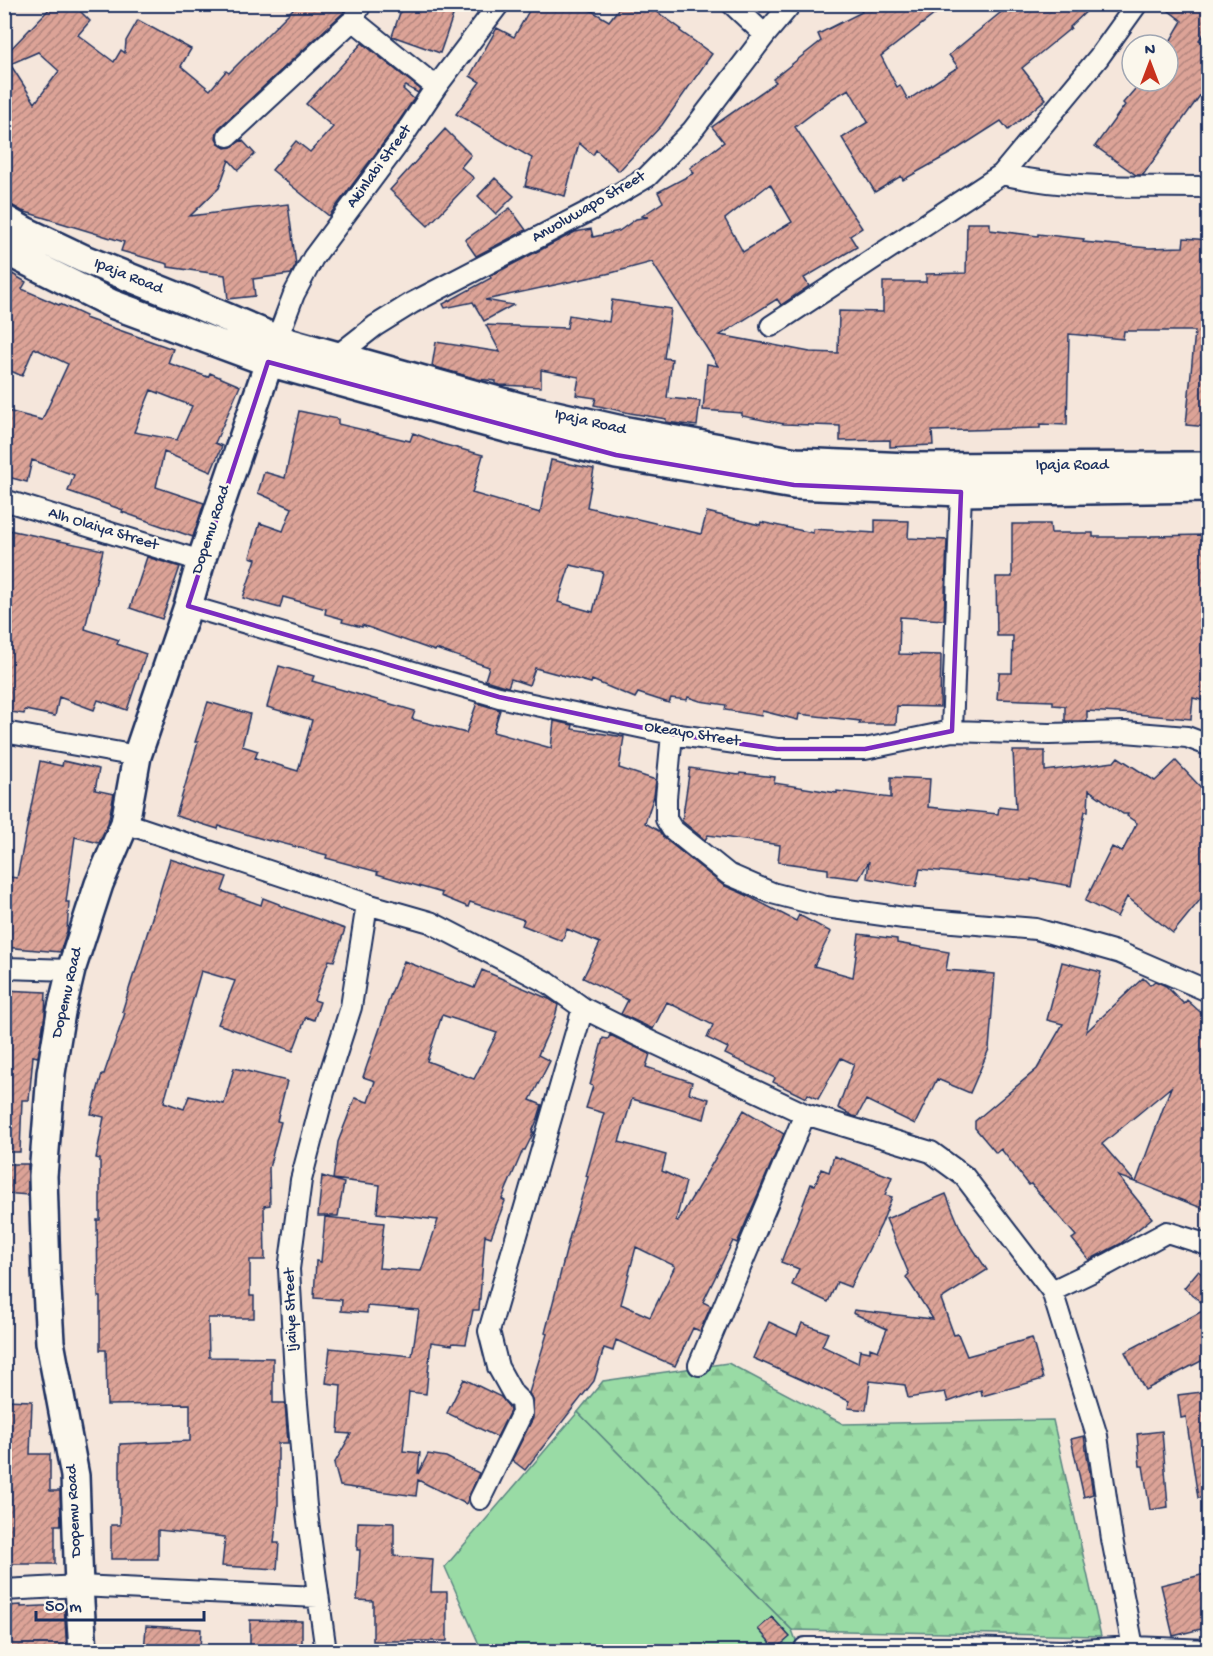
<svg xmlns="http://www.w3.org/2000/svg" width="1213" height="1656" font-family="'Gochi Hand',sans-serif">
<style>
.green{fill:#99dba5;stroke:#5a8582;stroke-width:1.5}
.forest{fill:url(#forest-firs);stroke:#5a8582;stroke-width:1.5}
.building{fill:url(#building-hatch);stroke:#1b2f5e;stroke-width:1.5;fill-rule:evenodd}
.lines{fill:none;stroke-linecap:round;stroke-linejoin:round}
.street-casing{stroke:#1b2f5e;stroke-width:24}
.secondary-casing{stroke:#1b2f5e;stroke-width:32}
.street{stroke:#fbf7ec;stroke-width:20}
.secondary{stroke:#fbf7ec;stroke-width:27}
.marked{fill:none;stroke:#7b2cbf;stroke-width:4.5;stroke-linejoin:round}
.labels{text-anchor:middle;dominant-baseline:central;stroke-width:4.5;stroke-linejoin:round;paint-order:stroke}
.street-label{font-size:16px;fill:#1b2f5e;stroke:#fbf7ec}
</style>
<defs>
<pattern id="forest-firs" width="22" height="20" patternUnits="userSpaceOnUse" patternTransform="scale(1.5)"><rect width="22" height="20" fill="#99dba5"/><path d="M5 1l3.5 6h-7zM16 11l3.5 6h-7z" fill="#83bc90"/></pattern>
<pattern id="building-hatch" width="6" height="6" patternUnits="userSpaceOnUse" patternTransform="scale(1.5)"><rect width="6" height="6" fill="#dca397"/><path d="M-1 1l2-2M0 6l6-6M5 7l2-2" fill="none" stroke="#b2857e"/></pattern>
</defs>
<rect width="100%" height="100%" fill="#f5e6db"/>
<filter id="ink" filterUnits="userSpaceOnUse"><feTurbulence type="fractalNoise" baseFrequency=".0167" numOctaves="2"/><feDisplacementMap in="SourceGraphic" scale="12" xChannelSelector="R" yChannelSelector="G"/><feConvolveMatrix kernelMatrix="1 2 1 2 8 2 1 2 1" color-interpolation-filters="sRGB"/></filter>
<g filter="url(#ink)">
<path class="green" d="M 578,1412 L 792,1630 L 800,1651 L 482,1651 L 445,1567 Z"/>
<path class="forest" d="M 728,1363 L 843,1424 L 1053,1420 L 1101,1636 L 792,1630 L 578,1412 L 603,1381 Z"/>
<path class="building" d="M 54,4 L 73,4 L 90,21 L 78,35 L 114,62 L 121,50 L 125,53 L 126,41 L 138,20 L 191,49 L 181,66 L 210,90 L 226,71 L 229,73 L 298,4 L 347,4 L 343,13 L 219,128 L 217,132 L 216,138 L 220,145 L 225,148 L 231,147 L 242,140 L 255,154 L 238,170 L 229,160 L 219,188 L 190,216 L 288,204 L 296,265 L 291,274 L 253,279 L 255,296 L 228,299 L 225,275 L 168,267 L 168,264 L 121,251 L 124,242 L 22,211 L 4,201 L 4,56 ZM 38,52 L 59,71 L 35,103 L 10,64 Z
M 403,4 L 457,4 L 440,53 L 392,36 Z
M 533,4 L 580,4 L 609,21 L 622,4 L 646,4 L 681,29 L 680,31 L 712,54 L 662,125 L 619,171 L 596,150 L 593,155 L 579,143 L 565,196 L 525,186 L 532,158 L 456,114 L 480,82 L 470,76 L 497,28 L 514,37 Z
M 856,4 L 948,4 L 881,56 L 897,87 L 900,85 L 908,100 L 958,67 L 949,55 L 1011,4 L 1094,4 L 1070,27 L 1071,28 L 1022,68 L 1046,99 L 1008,130 L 1001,121 L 951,153 L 903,180 L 901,176 L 875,192 L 842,138 L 868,122 L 849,89 L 833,98 L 795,127 L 862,228 L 850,236 L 857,247 L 804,278 L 809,286 L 781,305 L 777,299 L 720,335 L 810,352 L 838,353 L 839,311 L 883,312 L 883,282 L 926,282 L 926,274 L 966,273 L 967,223 L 990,223 L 990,230 L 1038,236 L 1038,234 L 1084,239 L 1083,242 L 1149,248 L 1183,247 L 1184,238 L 1209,240 L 1209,427 L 1186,425 L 1195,331 L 1124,331 L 1123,339 L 1069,334 L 1067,425 L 1040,424 L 1040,428 L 932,431 L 933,445 L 890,447 L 890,440 L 840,441 L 840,426 L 784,424 L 742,416 L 742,413 L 703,410 L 707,364 L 718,366 L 652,262 L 611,273 L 485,300 L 513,305 L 484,321 L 473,302 L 445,308 L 443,304 L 491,278 L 490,276 L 575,232 L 591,229 L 593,237 L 619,231 L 636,219 L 648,217 L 642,216 L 663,202 L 658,192 L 694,173 L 690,168 L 724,142 L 712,127 L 776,82 L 773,79 L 821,41 L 818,34 L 862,12 ZM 770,184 L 792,222 L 743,252 L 725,219 Z
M 1160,4 L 1209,4 L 1209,27 L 1199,40 L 1209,45 L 1209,83 L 1143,175 L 1136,175 L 1095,146 L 1125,105 L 1123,103 L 1142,81 L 1168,81 L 1168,45 L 1182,21 Z
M 362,43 L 420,89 L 418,93 L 406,86 L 403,89 L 414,99 L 388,137 L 329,216 L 272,170 L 296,141 L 310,152 L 333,127 L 306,104 Z
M 445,129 L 471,155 L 461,167 L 474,178 L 428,226 L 390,190 Z
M 495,178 L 514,196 L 496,214 L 478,196 Z
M 510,208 L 526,230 L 476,256 L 465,240 Z
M 4,269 L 26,282 L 22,289 L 59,305 L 60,304 L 86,316 L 85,318 L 173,349 L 168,363 L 208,377 L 210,373 L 240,386 L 215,443 L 222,446 L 211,472 L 164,452 L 156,487 L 204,503 L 193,537 L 122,512 L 123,510 L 68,491 L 74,475 L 32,460 L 27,482 L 4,476 L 4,410 L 42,420 L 68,364 L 34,348 L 22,376 L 4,368 ZM 151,390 L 192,406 L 177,440 L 134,432 Z
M 612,300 L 671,309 L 664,358 L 672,359 L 667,398 L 700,401 L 697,426 L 666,422 L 666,419 L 630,413 L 594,405 L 596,398 L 576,395 L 579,377 L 541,370 L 541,387 L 500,385 L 496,384 L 496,381 L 477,379 L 432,366 L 436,342 L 500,352 L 486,325 L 567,328 L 569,315 L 609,322 Z
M 299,411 L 338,419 L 338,424 L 410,441 L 413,433 L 442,444 L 483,455 L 472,493 L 540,513 L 551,460 L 594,469 L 587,507 L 701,534 L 707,512 L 760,525 L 761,522 L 813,533 L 813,529 L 875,533 L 875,520 L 909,521 L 908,538 L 947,540 L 944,620 L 900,617 L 899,654 L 941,655 L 940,707 L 897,706 L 896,724 L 859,724 L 860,721 L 799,714 L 798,720 L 762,711 L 761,716 L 725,710 L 726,705 L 700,701 L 688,697 L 687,700 L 671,698 L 669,703 L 638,693 L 635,698 L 592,680 L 591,683 L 535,668 L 529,685 L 511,679 L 508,687 L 485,680 L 489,667 L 436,649 L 435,651 L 362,625 L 362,627 L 342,622 L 343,619 L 325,614 L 326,609 L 283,597 L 280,608 L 243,598 L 256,559 L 250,557 L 260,523 L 283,531 L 292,508 L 258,493 L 264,472 L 285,478 ZM 570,565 L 603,572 L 593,612 L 558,602 Z
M 1012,524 L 1050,524 L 1051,533 L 1093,533 L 1093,537 L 1151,537 L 1151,536 L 1205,535 L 1209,585 L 1209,702 L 1193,698 L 1191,719 L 1135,714 L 1087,711 L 1087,721 L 1065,721 L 1065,706 L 1053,705 L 1053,701 L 997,699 L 999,673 L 1012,673 L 1013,636 L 997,636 L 996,577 L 1012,577 Z
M 4,529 L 103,550 L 85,629 L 119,640 L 117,644 L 146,654 L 127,710 L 98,700 L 94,710 L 59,697 L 55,716 L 25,710 L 24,714 L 4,711 Z
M 147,557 L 180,567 L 162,619 L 130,608 Z
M 279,666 L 314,676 L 312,681 L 415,711 L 412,719 L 466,733 L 477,703 L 500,710 L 493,732 L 551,748 L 554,721 L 573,725 L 572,729 L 624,737 L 619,768 L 656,780 L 654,796 L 645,823 L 659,831 L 664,838 L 723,885 L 744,894 L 796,921 L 799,915 L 831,932 L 814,966 L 853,977 L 859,934 L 897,939 L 897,943 L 949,952 L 946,970 L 995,974 L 989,1049 L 970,1093 L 937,1079 L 915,1124 L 866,1100 L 857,1117 L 853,1116 L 838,1108 L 854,1064 L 841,1058 L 818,1099 L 808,1094 L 806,1098 L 773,1082 L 775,1078 L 725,1054 L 728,1048 L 707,1038 L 713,1025 L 667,1002 L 653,1029 L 621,1014 L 628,1000 L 583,978 L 600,943 L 567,929 L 562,941 L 522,925 L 524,920 L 470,902 L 468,907 L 441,896 L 442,893 L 377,874 L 378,872 L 326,858 L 327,855 L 270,840 L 269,841 L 219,826 L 218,829 L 176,816 L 198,742 L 195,742 L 208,702 L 250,714 L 242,746 L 258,751 L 255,758 L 298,771 L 312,720 L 267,707 Z
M 1013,751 L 1045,751 L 1045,771 L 1114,762 L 1118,757 L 1155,781 L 1176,761 L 1209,796 L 1209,889 L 1173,933 L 1127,897 L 1117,917 L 1085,901 L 1112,847 L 1122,852 L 1137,823 L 1127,816 L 1128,814 L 1123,814 L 1089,790 L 1088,811 L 1085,811 L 1071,886 L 1031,879 L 1031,881 L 920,869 L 916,887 L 867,878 L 869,861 L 859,879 L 828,875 L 828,869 L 778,862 L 780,845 L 708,835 L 705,840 L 682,821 L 690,768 L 739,775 L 740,773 L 775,777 L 774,783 L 837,793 L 837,791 L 891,798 L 891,777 L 930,779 L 928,807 L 998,814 L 999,807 L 1016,809 Z
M 40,761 L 62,766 L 63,761 L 99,769 L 95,790 L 114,794 L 108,823 L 99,843 L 75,837 L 66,902 L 69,902 L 67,931 L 60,952 L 4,947 L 4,876 L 17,878 Z
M 170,859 L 227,877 L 222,891 L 261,905 L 263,898 L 279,904 L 279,905 L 345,929 L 334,961 L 329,960 L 314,1000 L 320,1002 L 314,1020 L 306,1017 L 293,1051 L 218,1024 L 235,981 L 201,971 L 164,1102 L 184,1109 L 189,1096 L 224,1104 L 234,1068 L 287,1081 L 277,1121 L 281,1122 L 269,1168 L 270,1205 L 264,1206 L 265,1260 L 250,1260 L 250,1296 L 254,1296 L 254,1318 L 208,1318 L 209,1357 L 273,1358 L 273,1403 L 285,1403 L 288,1443 L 278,1443 L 278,1505 L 274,1543 L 279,1543 L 277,1569 L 222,1566 L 225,1537 L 158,1530 L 158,1559 L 111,1559 L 111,1525 L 120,1525 L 120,1444 L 190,1441 L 190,1404 L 107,1405 L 106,1350 L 100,1350 L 100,1297 L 98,1297 L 97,1220 L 100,1220 L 100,1159 L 96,1158 L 104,1117 L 91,1114 L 102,1074 L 104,1074 L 125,1013 L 122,1012 L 134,973 L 135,973 Z
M 404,961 L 474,988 L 482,970 L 549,999 L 558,1005 L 555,1017 L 538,1055 L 550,1061 L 530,1100 L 542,1105 L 538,1118 L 532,1132 L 534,1132 L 525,1150 L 523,1150 L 502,1199 L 505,1201 L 491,1237 L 485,1235 L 479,1310 L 473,1310 L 466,1344 L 453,1343 L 452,1345 L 431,1342 L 426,1394 L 409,1392 L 403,1451 L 420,1453 L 418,1474 L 428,1454 L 446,1457 L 479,1473 L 466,1504 L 418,1480 L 416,1496 L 340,1486 L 334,1464 L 351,1434 L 338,1433 L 341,1385 L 326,1383 L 330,1348 L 412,1356 L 419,1310 L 367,1306 L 367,1313 L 341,1311 L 342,1300 L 314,1298 L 316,1261 L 321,1262 L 325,1217 L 384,1223 L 379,1268 L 421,1271 L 438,1220 L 377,1213 L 380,1185 L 333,1179 L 338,1142 L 355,1098 L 368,1102 L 375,1081 L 363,1077 L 380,1028 L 390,996 ZM 442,1015 L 497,1033 L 474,1079 L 427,1061 Z
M 1062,962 L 1101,972 L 1086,1032 L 1143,978 L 1150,985 L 1155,981 L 1166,986 L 1184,1004 L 1187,1000 L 1209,1020 L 1209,1211 L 1136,1182 L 1171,1087 L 1102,1144 L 1135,1182 L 1118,1176 L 1152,1218 L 1120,1244 L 1089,1260 L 1072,1239 L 1076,1236 L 1031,1184 L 1029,1185 L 1001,1149 L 996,1153 L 975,1128 L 975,1121 L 1037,1069 L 1063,1024 L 1047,1020 Z
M 4,990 L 46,992 L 45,1015 L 38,1057 L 33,1056 L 29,1100 L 22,1100 L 20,1152 L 4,1152 Z
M 610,1035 L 650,1054 L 646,1067 L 692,1082 L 689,1093 L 709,1099 L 704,1119 L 632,1099 L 619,1142 L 666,1155 L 662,1171 L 686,1182 L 676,1220 L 678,1221 L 744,1110 L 784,1134 L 737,1243 L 733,1241 L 703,1302 L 711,1306 L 700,1331 L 693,1328 L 675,1366 L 616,1340 L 613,1351 L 604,1348 L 594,1381 L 525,1470 L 512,1460 L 533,1418 L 533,1401 L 529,1393 L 547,1334 L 545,1333 L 558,1283 L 570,1235 L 588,1177 L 586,1176 L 604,1113 L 586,1108 L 593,1086 L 590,1085 L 603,1038 L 608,1039 ZM 636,1247 L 675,1266 L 650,1317 L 621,1304 Z
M 834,1156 L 892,1177 L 885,1195 L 892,1197 L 881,1225 L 850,1287 L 837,1282 L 828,1302 L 792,1285 L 799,1269 L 781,1262 L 811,1184 L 815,1185 L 821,1169 L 829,1172 Z
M 4,1164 L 28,1164 L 28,1195 L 4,1193 Z
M 322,1176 L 344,1183 L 338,1216 L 318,1216 Z
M 946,1194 L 961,1230 L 987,1270 L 941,1299 L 954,1335 L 958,1334 L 967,1356 L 1032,1338 L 1043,1379 L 982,1396 L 981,1390 L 948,1402 L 945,1392 L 908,1398 L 905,1385 L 870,1381 L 866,1410 L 848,1408 L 849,1401 L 753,1358 L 769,1322 L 797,1335 L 802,1323 L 828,1333 L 822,1346 L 858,1363 L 860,1350 L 870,1352 L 870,1348 L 878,1351 L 887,1329 L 853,1313 L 854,1310 L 933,1319 L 906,1277 L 909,1274 L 886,1219 Z
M 1198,1271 L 1209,1279 L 1209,1357 L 1145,1390 L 1125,1352 L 1208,1308 L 1184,1288 Z
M 464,1379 L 501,1397 L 509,1407 L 510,1411 L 497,1437 L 447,1413 Z
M 1209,1391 L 1209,1498 L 1198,1498 L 1186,1417 L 1181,1418 L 1178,1395 Z
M 4,1400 L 32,1401 L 30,1454 L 50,1454 L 50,1491 L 60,1491 L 61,1525 L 55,1525 L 55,1564 L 7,1564 L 6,1526 L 4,1526 Z
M 1162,1431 L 1168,1507 L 1150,1510 L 1143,1466 L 1140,1466 L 1137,1434 Z
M 1084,1436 L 1093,1494 L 1084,1497 L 1071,1439 Z
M 358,1522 L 394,1523 L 394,1556 L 433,1559 L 431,1592 L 447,1592 L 447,1641 L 373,1641 L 373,1601 L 357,1600 L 360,1550 L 357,1550 Z
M 1209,1573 L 1209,1627 L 1173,1636 L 1161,1585 Z
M 21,1605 L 21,1607 L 64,1605 L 67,1652 L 4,1652 L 4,1606 Z
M 772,1617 L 790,1637 L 776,1649 L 758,1629 Z
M 250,1620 L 302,1621 L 302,1652 L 250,1652 Z
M 146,1626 L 201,1629 L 200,1652 L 144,1652 Z"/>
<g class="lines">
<defs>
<path id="street" d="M 732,4 L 765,35
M 353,20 L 436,87
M 228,136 L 353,20 L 361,4
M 1002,174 C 1069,190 1140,186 1208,187
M 771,326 L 1002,174 L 1099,57 L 1137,4
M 277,339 L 294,294 L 313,258 L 398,144 L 436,87 L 499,4
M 334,363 L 338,355 L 375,326 L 412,303 L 593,209 L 647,177 L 692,131 L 765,35 L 791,4
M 4,500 L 201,561
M 188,606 L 499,697 L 672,734 L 777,749 L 865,749 L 952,731 L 1049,734 L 1125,732 L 1187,737 L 1208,745
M 952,731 L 961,492
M 4,732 L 137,756
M 672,734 L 666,798 L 666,819 L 672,829 L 728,874 L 772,893 L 826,907 L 904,918 L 1036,929 L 1120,953 L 1208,991
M 125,823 L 367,904 L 430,922 L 548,983 L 583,1008 L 639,1036 L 805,1114 L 931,1152 L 964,1176 L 1052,1291 L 1097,1436 L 1112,1539 L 1133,1647
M 4,968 L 71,970
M 1052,1291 L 1108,1264 L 1167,1232 L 1208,1245
M 699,1365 L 805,1114
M 480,1499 L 522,1413 L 521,1402 L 513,1394 L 498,1367 L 489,1331 L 583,1008
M 4,1590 L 79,1586 L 318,1597
M 805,1648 L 963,1648 L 1062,1651 L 1133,1647 L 1208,1650
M 326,1652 L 306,1506 L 296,1392 L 289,1269 L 301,1180 L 324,1092 L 351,1007 L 367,904"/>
<path id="secondary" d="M 4,219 L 25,231 L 84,259 L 186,300 L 277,339 L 520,407 L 622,430 L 796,462 L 908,467 L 1208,466
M 4,250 L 112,304 L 268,362 L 513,430 L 616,455 L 794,485 L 961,492 L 1208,488
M 83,1652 L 79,1586 L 75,1476 L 50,1342 L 46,1271 L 43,1176 L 51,1073 L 61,1012 L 71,970 L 99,884 L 125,823 L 137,756 L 188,606 L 201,561 L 277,339"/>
</defs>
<use href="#street" class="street-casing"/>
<use href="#secondary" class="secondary-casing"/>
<use href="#street" class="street"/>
<use href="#secondary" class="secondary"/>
</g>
</g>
<path class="marked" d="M 268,362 L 616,455 L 794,485 L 961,492 L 952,731 L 865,749 L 777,749 L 672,734 L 499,697 L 188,606 Z"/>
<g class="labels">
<g class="street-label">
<text transform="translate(380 167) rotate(-54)">Akinlabi Street</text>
<text transform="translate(589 208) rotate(-30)">Anuoluwapo Street</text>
<text transform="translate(128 277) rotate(22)">Ipaja Road</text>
<text transform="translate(590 423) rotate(13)">Ipaja Road</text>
<text x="1072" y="466">Ipaja Road</text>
<text transform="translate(103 530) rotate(17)">Alh Olaiya Street</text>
<text transform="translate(212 530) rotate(-72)">Dopemu Road</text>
<text transform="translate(692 735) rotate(9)">Okeayo Street</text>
<text transform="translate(68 993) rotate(-77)">Dopemu Road</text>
<text transform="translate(292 1310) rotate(-92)">Ijaiye Street</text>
<text transform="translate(75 1511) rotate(-93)">Dopemu Road</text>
</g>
</g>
<rect width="1213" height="1656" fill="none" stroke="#fbf7ec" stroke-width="24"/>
<rect x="12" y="12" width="1189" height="1632" fill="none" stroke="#1b2f5e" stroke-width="2" filter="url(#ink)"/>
<g transform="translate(1150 63)"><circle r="28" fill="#fbf7ec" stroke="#a1a7b3" stroke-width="1.5"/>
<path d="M0-4.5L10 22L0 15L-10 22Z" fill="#c8321e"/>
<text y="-9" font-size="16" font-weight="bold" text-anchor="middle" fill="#1b2f5e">N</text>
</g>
<path d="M36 1611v9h168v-9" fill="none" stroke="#1b2f5e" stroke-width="3"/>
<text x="45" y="1611" font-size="18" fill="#1b2f5e" stroke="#fbf7ec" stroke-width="4.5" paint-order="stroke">50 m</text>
</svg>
